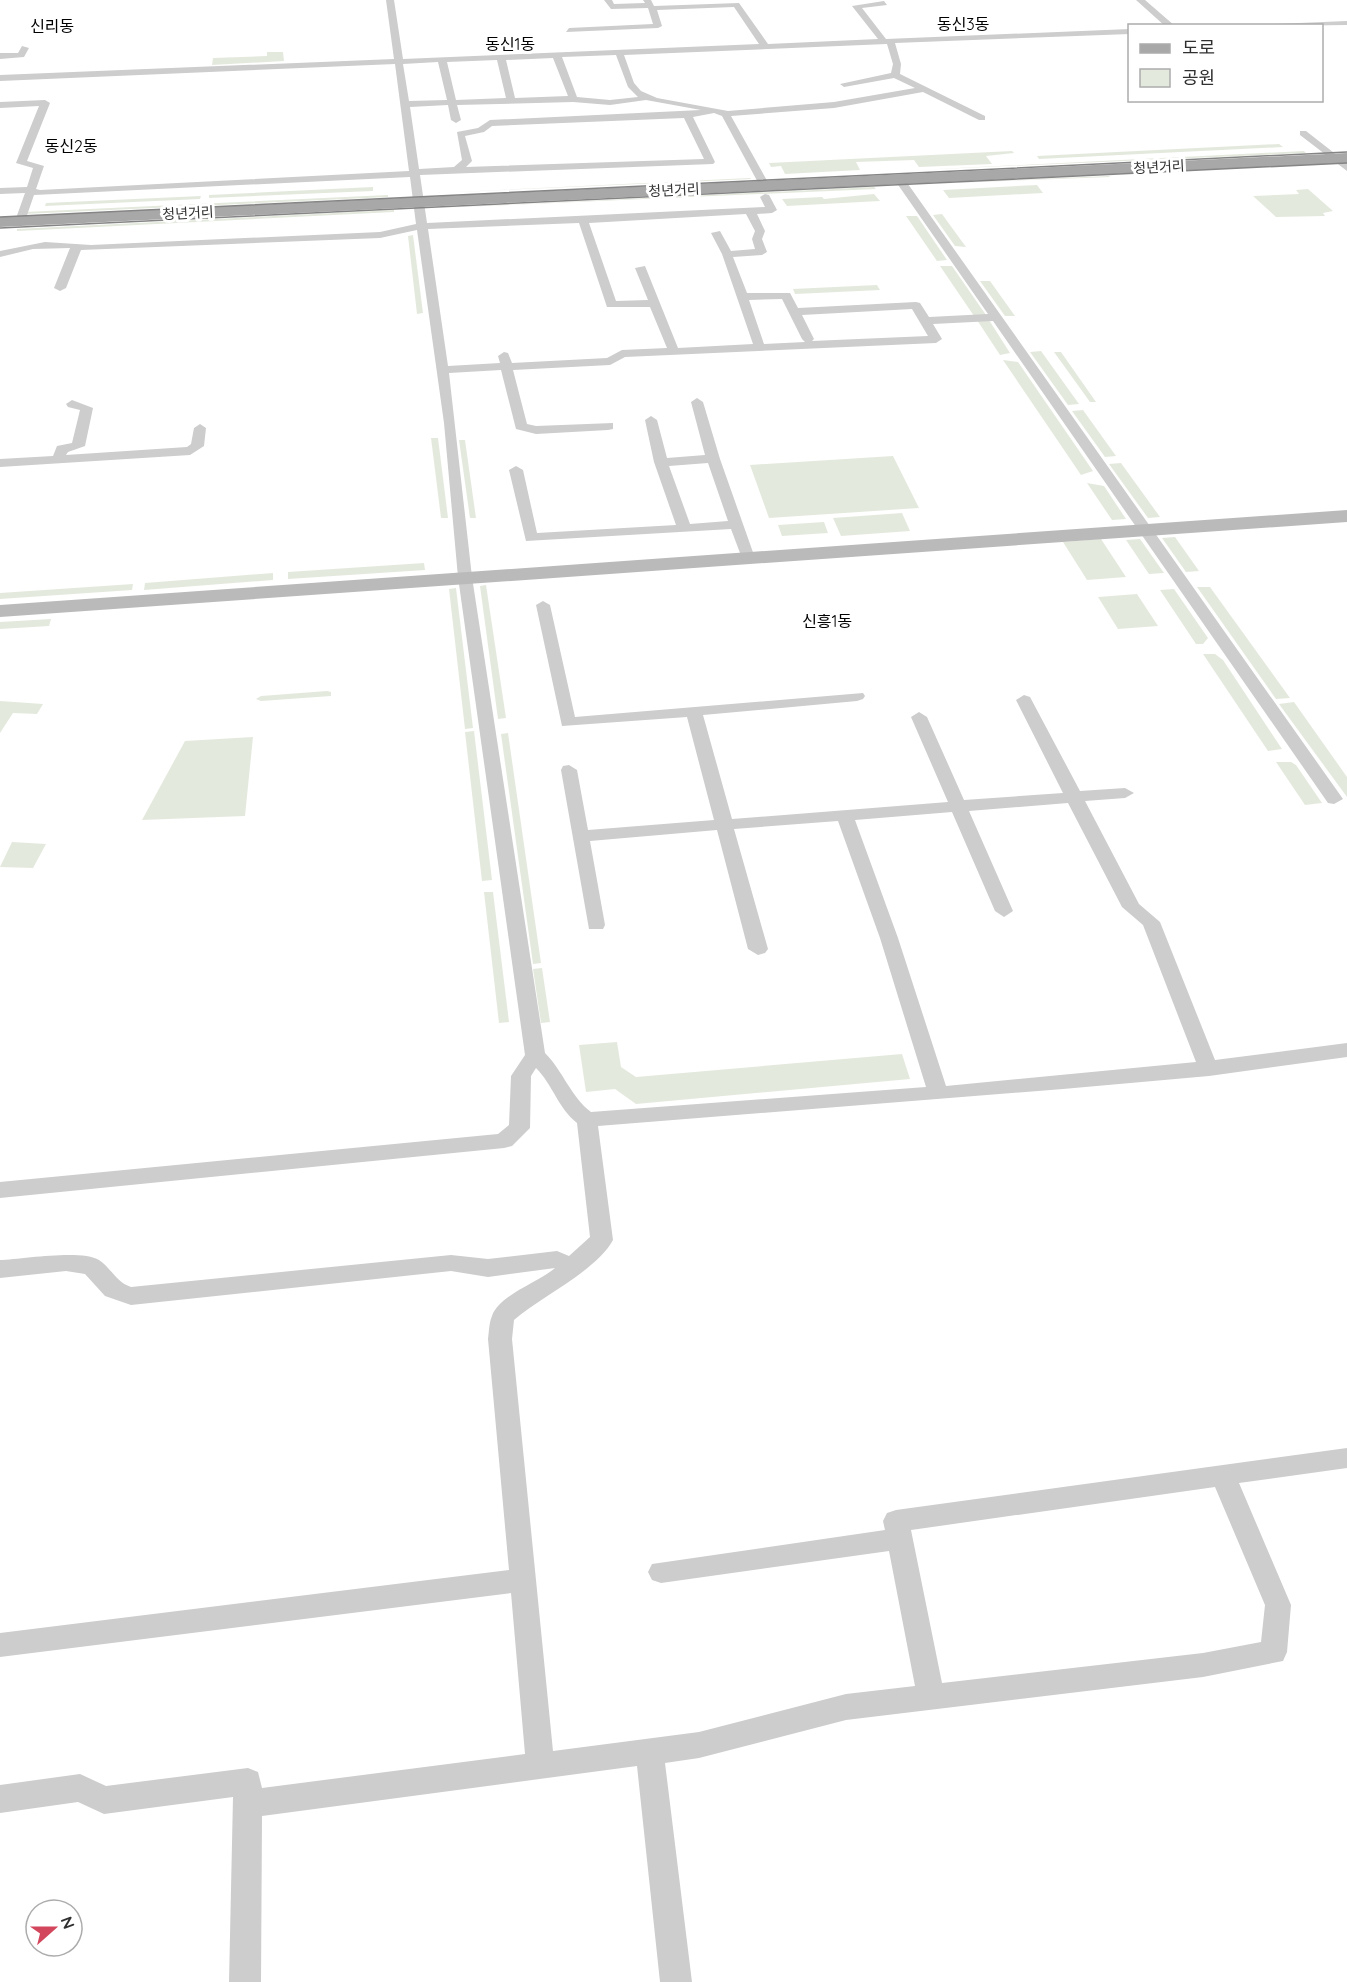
<svg xmlns="http://www.w3.org/2000/svg" width="1347" height="1982" font-family="Quicksand,'Noto Sans KR',sans-serif">
<style>
.green{fill:#e4e9dd}
.lines{fill:none;stroke-linecap:round;stroke-linejoin:round}
.street{fill:#cdcdcd;fill-rule:evenodd}
.secondary{fill:#bababa;fill-rule:evenodd}
.primary{fill:#a8a8a8;fill-rule:evenodd}
.tram{stroke:#858585;stroke-width:1.5}
.labels{text-anchor:middle;dominant-baseline:central;stroke-width:6;stroke-linejoin:round;paint-order:stroke}
.far-street-label{font-size:14px;fill:#303030;stroke:#fff}
.far-quarter-label{font-size:16px;fill:#000;stroke:#fff}
</style>
<rect width="100%" height="100%" fill="#fff"/>
<path class="green" d="M 267,52 L 283,52 L 284,61 L 212,65 L 213,58 L 267,56 Z
M 1279,144 L 1283,147 L 1039,159 L 1037,156 Z
M 1012,151 L 1014,153 L 986,156 L 992,164 L 919,167 L 914,160 L 856,162 L 860,170 L 785,174 L 781,166 L 771,167 L 769,163 Z
M 1304,151 L 1306,153 L 918,170 Z
M 1109,176 L 1110,177 L 928,184 Z
M 750,178 L 751,179 L 435,193 Z
M 1037,185 L 1043,193 L 949,198 L 943,190 Z
M 373,187 L 373,191 L 209,198 L 209,195 Z
M 874,187 L 876,189 L 438,208 Z
M 1308,189 L 1333,211 L 1323,213 L 1325,216 L 1276,217 L 1253,196 L 1299,194 L 1296,190 Z
M 874,194 L 880,201 L 787,206 L 782,199 L 822,197 L 824,199 Z
M 388,195 L 388,197 L 24,214 L 25,212 Z
M 201,196 L 200,199 L 45,206 L 46,203 Z
M 394,210 L 394,212 L 17,231 L 17,229 Z
M 942,214 L 966,247 L 955,246 L 933,215 Z
M 906,216 L 917,216 L 947,260 L 937,261 Z
M 413,235 L 423,313 L 417,314 L 408,236 Z
M 940,266 L 952,266 L 986,315 L 974,316 Z
M 980,281 L 990,281 L 1015,316 L 1005,316 Z
M 877,285 L 880,290 L 795,294 L 793,289 Z
M 977,320 L 989,320 L 1010,353 L 1000,355 Z
M 1041,351 L 1079,404 L 1068,405 L 1030,352 Z
M 1054,352 L 1061,352 L 1096,402 L 1090,402 Z
M 1003,360 L 1018,362 L 1093,471 L 1081,475 Z
M 1083,410 L 1116,456 L 1105,457 L 1072,411 Z
M 431,438 L 438,438 L 448,518 L 441,518 Z
M 459,440 L 465,440 L 476,518 L 470,518 Z
M 893,456 L 919,508 L 769,518 L 750,465 Z
M 1121,463 L 1160,517 L 1148,518 L 1109,464 Z
M 1087,483 L 1104,486 L 1126,519 L 1112,520 Z
M 902,513 L 910,531 L 841,536 L 833,518 Z
M 824,522 L 828,533 L 782,536 L 778,525 Z
M 1175,537 L 1199,571 L 1186,572 L 1162,538 Z
M 1101,539 L 1126,577 L 1087,580 L 1063,542 Z
M 1140,539 L 1164,573 L 1149,574 L 1126,540 Z
M 424,563 L 425,570 L 288,579 L 288,572 Z
M 273,573 L 273,580 L 144,590 L 145,583 Z
M 133,584 L 132,590 L 0,599 L 0,593 Z
M 486,585 L 506,718 L 498,719 L 480,586 Z
M 1197,587 L 1210,587 L 1290,698 L 1276,699 Z
M 456,588 L 473,728 L 465,729 L 449,589 Z
M 1174,589 L 1208,638 L 1203,644 L 1196,644 L 1160,590 Z
M 1137,594 L 1158,626 L 1118,629 L 1098,597 Z
M 51,619 L 49,626 L 0,629 L 0,622 Z
M 1203,654 L 1215,654 L 1223,660 L 1282,749 L 1268,751 Z
M 327,691 L 331,692 L 331,696 L 261,701 L 256,699 L 261,696 Z
M 0,701 L 43,704 L 37,714 L 13,713 L 0,733 Z
M 1294,702 L 1347,777 L 1347,797 L 1279,704 Z
M 474,731 L 492,880 L 482,881 L 465,732 Z
M 508,733 L 541,963 L 533,964 L 501,734 Z
M 253,737 L 245,816 L 142,820 L 185,741 Z
M 1276,762 L 1291,762 L 1296,765 L 1322,803 L 1305,805 Z
M 12,842 L 46,844 L 33,868 L 0,867 Z
M 484,892 L 493,892 L 509,1022 L 499,1023 Z
M 542,968 L 550,1022 L 541,1023 L 533,969 Z
M 617,1042 L 621,1067 L 636,1077 L 902,1054 L 910,1079 L 636,1104 L 615,1089 L 586,1092 L 579,1045 Z"/>
<g class="lines">
<path class="street" d="M 386,0 L 394,0 L 403,59 L 759,44 L 734,7 L 657,10 L 662,26 L 658,28 L 566,32 L 569,28 L 653,24 L 648,8 L 611,9 L 604,0 L 612,0 L 614,4 L 645,3 L 643,0 L 651,0 L 654,6 L 739,3 L 768,44 L 878,39 L 852,6 L 884,1 L 887,5 L 862,8 L 886,39 L 1130,29 L 1130,34 L 895,43 L 901,64 L 900,74 L 985,116 L 985,120 L 979,120 L 923,92 L 834,108 L 731,116 L 770,186 L 769,188 L 761,188 L 722,116 L 714,113 L 693,117 L 715,162 L 713,164 L 420,175 L 427,223 L 765,207 L 760,197 L 765,194 L 769,195 L 777,210 L 772,213 L 757,214 L 765,231 L 762,239 L 767,252 L 762,255 L 733,257 L 747,293 L 790,293 L 798,308 L 916,302 L 920,303 L 929,317 L 988,314 L 894,179 L 903,177 L 1343,799 L 1334,804 L 1328,803 L 993,321 L 933,324 L 942,339 L 936,343 L 625,357 L 610,365 L 513,370 L 527,424 L 536,426 L 613,423 L 613,429 L 608,430 L 536,434 L 516,429 L 501,370 L 449,373 L 472,577 L 545,1053 C 563,1071 571,1097 591,1112 L 926,1087 L 880,938 L 838,821 L 734,829 L 768,949 L 765,953 L 758,955 L 748,949 L 717,830 L 590,841 L 605,925 L 603,929 L 589,929 L 561,770 L 563,766 L 569,765 L 577,770 L 588,830 L 714,820 L 687,717 L 562,726 L 536,605 L 543,601 L 550,605 L 575,717 L 863,693 L 865,696 L 863,699 L 857,701 L 703,715 L 732,819 L 948,802 L 911,717 L 919,712 L 927,717 L 964,800 L 1063,793 L 1016,700 L 1024,695 L 1030,697 L 1080,791 L 1125,788 L 1134,793 L 1125,798 L 1085,801 L 1139,904 L 1160,922 L 1215,1060 L 1347,1043 L 1347,1057 L 1209,1076 L 1063,1089 L 598,1126 L 613,1240 C 596,1271 542,1296 514,1320 L 512,1339 L 553,1751 L 699,1732 L 846,1694 L 915,1686 L 889,1551 L 661,1583 L 652,1580 L 648,1572 L 652,1564 L 885,1530 L 883,1521 L 887,1513 L 896,1510 L 1347,1448 L 1347,1468 L 1239,1483 L 1291,1605 L 1287,1652 L 1283,1661 L 1203,1677 L 846,1720 L 699,1758 L 665,1763 L 692,1982 L 660,1982 L 637,1766 L 262,1816 L 261,1982 L 229,1982 L 233,1797 L 104,1814 L 78,1802 L 0,1813 L 0,1785 L 80,1774 L 106,1786 L 248,1768 L 258,1772 L 262,1788 L 525,1754 L 511,1593 L 0,1657 L 0,1633 L 509,1570 L 488,1339 C 489,1332 489,1323 492,1316 C 499,1295 539,1282 555,1268 L 488,1277 L 451,1271 L 131,1305 L 105,1296 L 85,1274 L 66,1271 L 0,1278 L 0,1260 C 22,1259 82,1249 99,1260 C 112,1269 116,1282 131,1287 L 451,1255 L 488,1259 L 557,1251 L 569,1256 L 590,1237 L 577,1123 C 558,1108 553,1085 536,1068 L 531,1076 L 530,1128 L 512,1146 L 504,1148 L 0,1198 L 0,1182 L 498,1134 L 509,1125 L 511,1076 L 525,1055 L 458,577 L 444,423 L 417,230 L 380,238 L 81,250 L 66,288 L 60,291 L 54,288 L 70,248 L 33,249 L 0,257 L 0,251 L 45,242 L 91,245 L 380,232 L 416,224 L 410,177 L 34,195 L 25,221 L 20,224 L 15,221 L 25,193 L 0,194 L 0,188 L 27,187 L 33,168 L 16,163 L 39,106 L 0,108 L 0,102 L 45,100 L 50,103 L 27,161 L 44,166 L 36,189 L 40,190 L 409,171 L 395,64 L 0,81 L 0,75 L 394,59 ZM 887,44 L 893,64 L 891,73 L 840,84 L 844,87 L 894,78 L 915,88 L 834,102 L 728,111 L 657,98 L 641,91 L 634,83 L 624,55 ZM 616,55 L 628,87 L 638,97 L 610,100 L 577,97 L 562,57 ZM 553,58 L 568,96 L 515,98 L 506,60 ZM 497,60 L 506,98 L 456,100 L 447,62 ZM 438,62 L 447,100 L 409,101 L 403,64 ZM 646,100 L 701,110 L 490,120 L 478,128 L 457,132 L 462,160 L 454,167 L 419,169 L 410,107 L 448,105 L 451,120 L 456,123 L 461,120 L 457,105 L 573,102 L 610,105 ZM 684,118 L 704,159 L 466,167 L 472,161 L 465,136 L 484,132 L 492,126 ZM 746,214 L 755,231 L 752,239 L 755,249 L 731,251 L 720,231 L 711,233 L 722,254 L 753,344 L 678,348 L 645,266 L 635,268 L 648,300 L 616,301 L 589,223 ZM 579,223 L 607,307 L 650,307 L 667,348 L 622,350 L 607,358 L 512,363 L 508,353 L 504,352 L 498,356 L 500,363 L 448,366 L 428,229 ZM 782,299 L 802,339 L 805,342 L 764,344 L 749,300 ZM 912,309 L 928,336 L 812,341 L 814,339 L 802,315 ZM 1068,803 L 1122,907 L 1143,925 L 1196,1062 L 946,1086 L 898,938 L 855,820 L 952,812 L 995,911 L 1004,917 L 1013,911 L 969,811 ZM 1215,1487 L 1265,1605 L 1261,1642 L 1203,1653 L 942,1683 L 911,1530 Z
M 1136,0 L 1145,0 L 1175,26 L 1165,26 Z
M 1347,21 L 1347,25 L 1271,26 L 1275,24 Z
M 22,46 L 29,48 L 24,57 L 0,59 L 0,53 L 18,53 Z
M 1300,131 L 1306,131 L 1347,163 L 1347,171 L 1300,135 Z
M 697,398 L 703,402 L 720,459 L 755,558 L 753,561 L 743,561 L 731,529 L 526,541 L 509,470 L 516,466 L 523,470 L 537,533 L 676,525 L 654,462 L 645,420 L 651,416 L 657,420 L 667,458 L 705,455 L 691,402 ZM 708,463 L 728,521 L 690,524 L 669,466 Z
M 72,400 L 93,408 L 85,446 L 68,452 L 66,455 L 187,447 L 191,444 L 194,428 L 200,424 L 206,428 L 204,446 L 190,455 L 0,467 L 0,459 L 53,456 L 57,446 L 72,443 L 80,410 L 68,407 L 66,404 Z"/>
<path class="secondary" d="M 1347,510 L 1347,522 L 0,617 L 0,605 Z"/>
<path class="primary" d="M 1347,153 L 1347,163 L 0,227 L 0,217 Z"/>
<path class="tram" d="M 0,217 L 1347,152
M 0,228 L 1347,163"/>
</g>
<g class="labels">
<g class="far-street-label">
<text transform="translate(1159 167) rotate(-3)">청년거리</text>
<text transform="translate(674 190) rotate(-3)">청년거리</text>
<text transform="translate(188 213) rotate(-3)">청년거리</text>
</g>
<g class="far-quarter-label">
<text x="963" y="24">동신3동</text>
<text x="52" y="26">신리동</text>
<text x="510" y="44">동신1동</text>
<text x="71" y="146">동신2동</text>
<text x="827" y="621">신흥1동</text>
</g>
</g>
<rect x="1128" y="24" width="195" height="78" fill="#ffffff" stroke="#acacac" stroke-width="1.5"/>
<rect x="1140" y="44" width="30" height="9" fill="#a8a8a8" stroke="#acacac" stroke-width="1.5"/>
<text x="1182" y="54" font-size="18" fill="#303030">도로</text>
<rect x="1140" y="69" width="30" height="18" fill="#e4e9dd" stroke="#acacac" stroke-width="1.5"/>
<text x="1182" y="84" font-size="18" fill="#303030">공원</text>
<g transform="translate(54 1928) rotate(69)"><circle r="28" fill="#ffffff" stroke="#acacac" stroke-width="1.5"/>
<path d="M0-4.5L10 22L0 15L-10 22Z" fill="#d3475d"/>
<text y="-9" font-size="16" font-weight="bold" text-anchor="middle" fill="#303030">N</text>
</g>
</svg>
